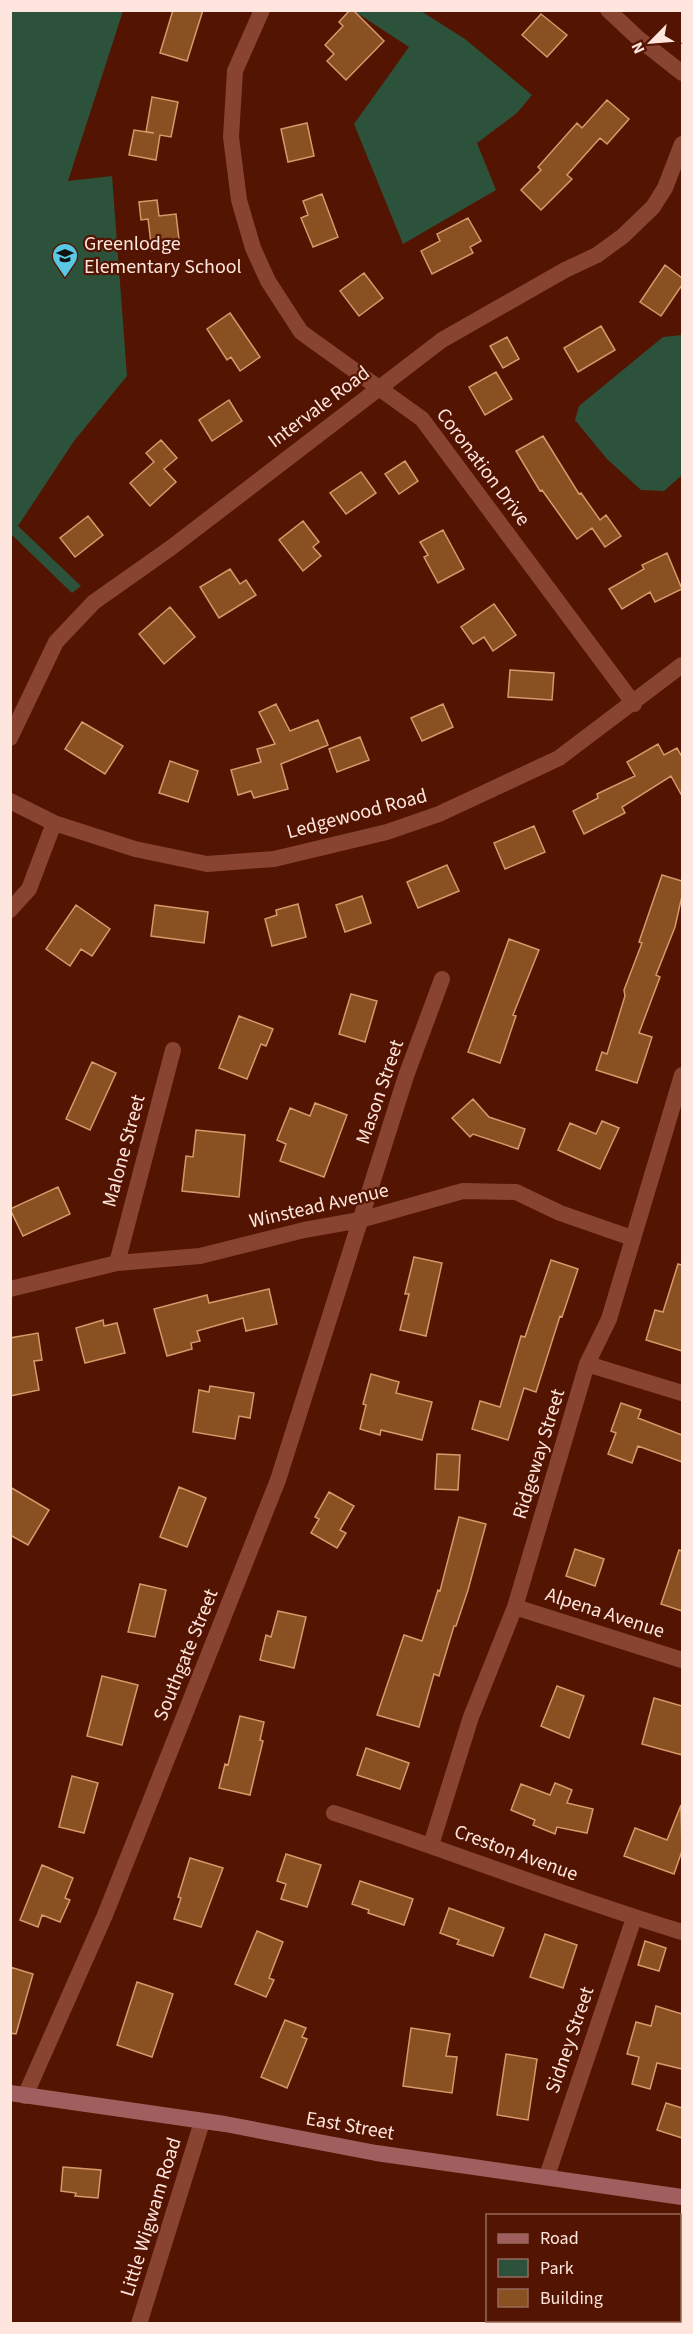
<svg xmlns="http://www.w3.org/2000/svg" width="693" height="2334" font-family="'Source Sans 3',sans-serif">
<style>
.green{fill:#2d523c}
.building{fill:#895021;stroke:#d8996a;stroke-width:1.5}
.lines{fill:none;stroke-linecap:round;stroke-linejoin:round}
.minor{stroke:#884431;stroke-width:16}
.secondary{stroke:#a15e5f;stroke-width:16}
.labels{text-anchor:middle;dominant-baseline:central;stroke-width:4.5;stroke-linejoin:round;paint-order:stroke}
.poi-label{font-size:20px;fill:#fee5de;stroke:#531401;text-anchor:start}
.street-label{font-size:20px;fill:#fee5de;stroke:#531401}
</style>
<rect width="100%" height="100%" fill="#531401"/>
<path class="green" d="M 10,11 L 123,11 L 68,181 L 112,176 L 127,376 L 74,441 L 18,526 L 81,586 L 72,593 L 11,534 Z
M 354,11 L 421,11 L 465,39 L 532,95 L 517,113 L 477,143 L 496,190 L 403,244 L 354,124 L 409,47 Z
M 682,335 L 682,475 L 664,491 L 641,490 L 607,459 L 575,420 L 579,406 L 663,337 Z"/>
<path class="building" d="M 173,10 L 203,10 L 187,61 L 160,53 Z
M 350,10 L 353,10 L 384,41 L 346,80 L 327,61 L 334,54 L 325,45 L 343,26 L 339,22 Z
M 541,14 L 567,35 L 547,57 L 522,35 Z
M 152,97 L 178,102 L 171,137 L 160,135 L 156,160 L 129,155 L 134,130 L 154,133 L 146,132 Z
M 607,100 L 629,119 L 607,144 L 600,138 L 567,175 L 572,179 L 541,210 L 521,190 L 541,170 L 538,167 L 577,123 L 582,128 Z
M 307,123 L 314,156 L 288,162 L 281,129 Z
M 322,194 L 338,237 L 313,247 L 301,218 L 308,215 L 303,201 Z
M 157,200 L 159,216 L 176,214 L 180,248 L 152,251 L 148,219 L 141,220 L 139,202 Z
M 468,218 L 481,241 L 470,247 L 473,253 L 432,274 L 421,251 L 440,241 L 437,234 Z
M 665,265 L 682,278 L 682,285 L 661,316 L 640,302 Z
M 364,273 L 383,298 L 359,316 L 340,291 Z
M 230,313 L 260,357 L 240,371 L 231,357 L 227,360 L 207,329 Z
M 601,326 L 615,350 L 578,372 L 564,348 Z
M 507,337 L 519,359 L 503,368 L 490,346 Z
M 496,372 L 512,399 L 485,415 L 469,387 Z
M 229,400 L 242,421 L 212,441 L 199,420 Z
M 543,436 L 579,494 L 581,493 L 600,520 L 606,515 L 621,536 L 605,547 L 592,528 L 577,539 L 542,490 L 540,491 L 516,451 Z
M 161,440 L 177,458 L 164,469 L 176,482 L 150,506 L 130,483 L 154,462 L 146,453 Z
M 405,461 L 418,481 L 399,494 L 385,474 Z
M 361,472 L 376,493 L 346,514 L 330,493 Z
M 88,516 L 103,535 L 75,557 L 60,538 Z
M 303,521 L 319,542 L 313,547 L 321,556 L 303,571 L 279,540 Z
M 443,530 L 464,569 L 438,583 L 424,557 L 428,555 L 420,542 Z
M 667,553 L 682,589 L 655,602 L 650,592 L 622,609 L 609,589 L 644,569 L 642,565 Z
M 230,569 L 240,584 L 246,580 L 256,595 L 219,618 L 200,587 Z
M 494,604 L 516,635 L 493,651 L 484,637 L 473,644 L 461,627 Z
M 170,607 L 195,637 L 164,664 L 139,634 Z
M 510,670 L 554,673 L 552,700 L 508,697 Z
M 276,704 L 290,731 L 318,720 L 328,745 L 281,764 L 288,789 L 254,798 L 251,791 L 238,795 L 231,770 L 261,762 L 257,749 L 275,744 L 259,712 Z
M 443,704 L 453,727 L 422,741 L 411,718 Z
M 82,722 L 123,746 L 105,774 L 65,749 Z
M 360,737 L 369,760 L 337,772 L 329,749 Z
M 658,744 L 664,755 L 677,748 L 682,757 L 682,796 L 671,776 L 622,807 L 625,813 L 584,834 L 573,811 L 598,798 L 597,794 L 635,776 L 627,762 Z
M 170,761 L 198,771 L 188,802 L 159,793 Z
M 534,826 L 545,852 L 505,869 L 494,843 Z
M 447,865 L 459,891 L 418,908 L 407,882 Z
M 662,875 L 682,881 L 682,896 L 675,927 L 656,975 L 660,977 L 639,1033 L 652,1037 L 637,1083 L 596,1070 L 602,1052 L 607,1054 L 625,996 L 624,990 L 642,943 L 639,942 Z
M 362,896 L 371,923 L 345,932 L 336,905 Z
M 298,904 L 306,937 L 272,946 L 265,919 L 277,915 L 276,910 Z
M 76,905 L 110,929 L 92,956 L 81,949 L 70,966 L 46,949 Z
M 155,905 L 208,912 L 204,943 L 151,936 Z
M 509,939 L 539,950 L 513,1015 L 516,1016 L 500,1063 L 468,1052 Z
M 351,994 L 377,1001 L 365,1042 L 339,1034 Z
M 239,1016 L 273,1029 L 266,1046 L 261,1044 L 247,1079 L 219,1068 Z
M 92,1062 L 116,1073 L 90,1130 L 66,1119 Z
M 473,1099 L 489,1117 L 525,1129 L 518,1149 L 473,1134 L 470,1137 L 452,1118 Z
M 315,1103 L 347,1115 L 324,1177 L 280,1161 L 286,1144 L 277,1140 L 290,1108 L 310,1116 Z
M 602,1121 L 619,1128 L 600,1169 L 558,1150 L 570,1123 L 596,1134 Z
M 196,1130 L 245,1135 L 239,1197 L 182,1191 L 186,1156 L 193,1157 Z
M 58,1187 L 70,1214 L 23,1236 L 10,1209 Z
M 414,1257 L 442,1263 L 426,1336 L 400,1330 L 409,1294 L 405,1294 Z
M 551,1260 L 578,1269 L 562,1317 L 560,1316 L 536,1392 L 524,1388 L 508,1440 L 472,1429 L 480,1401 L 500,1407 L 521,1336 L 525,1337 Z
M 678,1264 L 682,1265 L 682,1351 L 646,1340 L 655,1310 L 663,1312 Z
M 269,1289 L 277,1324 L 246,1331 L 243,1318 L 197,1331 L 200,1341 L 191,1343 L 192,1349 L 167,1356 L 154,1309 L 207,1295 L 209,1303 Z
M 103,1320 L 104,1326 L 117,1323 L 125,1353 L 85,1363 L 76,1328 Z
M 38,1333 L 42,1360 L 34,1361 L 39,1390 L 10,1396 L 10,1338 Z
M 371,1374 L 399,1382 L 396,1393 L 432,1402 L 422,1440 L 381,1430 L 380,1435 L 360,1429 L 366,1405 L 363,1404 Z
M 210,1386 L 254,1393 L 250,1418 L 239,1416 L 235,1439 L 193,1432 L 199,1390 L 209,1392 Z
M 621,1403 L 641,1410 L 638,1418 L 682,1435 L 682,1462 L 638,1446 L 632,1463 L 608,1454 L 616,1433 L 611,1431 Z
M 437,1454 L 460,1455 L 458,1490 L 435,1489 Z
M 10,1487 L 49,1510 L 28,1545 L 10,1535 Z
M 179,1487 L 206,1498 L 187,1547 L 160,1537 Z
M 329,1492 L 354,1506 L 340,1530 L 346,1533 L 337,1548 L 311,1533 L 319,1519 L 315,1517 Z
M 459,1517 L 486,1524 L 468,1590 L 456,1626 L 454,1626 L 439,1676 L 434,1674 L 419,1727 L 377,1715 L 404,1635 L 422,1641 L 438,1590 L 440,1591 Z
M 575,1549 L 604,1559 L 595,1586 L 566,1576 Z
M 679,1550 L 682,1551 L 682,1611 L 661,1604 Z
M 140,1584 L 166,1590 L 155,1637 L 128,1632 Z
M 278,1611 L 306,1617 L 294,1668 L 260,1660 L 266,1635 L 271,1637 Z
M 102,1676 L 138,1685 L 122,1745 L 87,1736 Z
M 557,1686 L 584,1696 L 569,1738 L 541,1726 Z
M 654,1698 L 682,1706 L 682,1755 L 642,1744 Z
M 240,1716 L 264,1722 L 260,1740 L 263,1741 L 250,1795 L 219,1788 L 225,1764 L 228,1765 Z
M 366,1748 L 409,1763 L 400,1789 L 357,1775 Z
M 72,1776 L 98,1783 L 84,1833 L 59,1827 Z
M 555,1783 L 572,1790 L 567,1803 L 593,1809 L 587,1833 L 557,1827 L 555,1834 L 533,1825 L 535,1820 L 511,1810 L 521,1784 L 550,1795 Z
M 681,1805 L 682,1851 L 674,1874 L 624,1856 L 635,1828 L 667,1840 Z
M 286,1854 L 321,1865 L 307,1907 L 281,1899 L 286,1884 L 277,1881 Z
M 190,1858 L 223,1868 L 201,1927 L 174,1919 L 181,1898 L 178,1897 Z
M 42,1865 L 73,1878 L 65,1898 L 70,1900 L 60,1922 L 42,1915 L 38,1927 L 20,1920 Z
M 360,1881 L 413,1899 L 404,1925 L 368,1913 L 369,1910 L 352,1904 Z
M 449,1908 L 504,1928 L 493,1956 L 457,1944 L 459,1940 L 440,1933 Z
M 257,1931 L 283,1942 L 269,1978 L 274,1980 L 266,1997 L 235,1984 Z
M 545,1934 L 577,1945 L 563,1988 L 530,1977 Z
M 645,1941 L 666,1948 L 659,1971 L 638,1965 Z
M 10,1967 L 33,1974 L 16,2034 L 10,2033 Z
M 137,1982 L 173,1994 L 152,2057 L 117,2045 Z
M 656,2006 L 682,2014 L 682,2069 L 657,2063 L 650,2089 L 632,2084 L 639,2057 L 627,2054 L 636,2022 L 651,2026 Z
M 285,2020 L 306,2028 L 302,2037 L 307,2039 L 287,2088 L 261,2077 Z
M 411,2028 L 450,2034 L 446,2056 L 457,2057 L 452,2093 L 403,2086 Z
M 506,2054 L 537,2059 L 528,2120 L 497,2115 Z
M 666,2103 L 682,2108 L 682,2138 L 657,2130 Z
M 63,2167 L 101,2170 L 98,2198 L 75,2196 L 76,2193 L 61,2191 Z"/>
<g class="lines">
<path class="minor" d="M 262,10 L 235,71 L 231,137 L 239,200 L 253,248 L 268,281 L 301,332 L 422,419 L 634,704
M 608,10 L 639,39 L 682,73
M 10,738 L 56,642 L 94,602 L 172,547 L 442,340 L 565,270 L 597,255 L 623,236 L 653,207 L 665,188 L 682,144
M 10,801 L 54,823 L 135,849 L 207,864 L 274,859 L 387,832 L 439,814 L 559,758 L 682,665
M 10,910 L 29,889 L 54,823
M 117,1263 L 173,1050
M 10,1289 L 117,1263 L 200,1256 L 304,1230 L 360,1220 L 463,1191 L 516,1192 L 560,1213 L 632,1238
M 587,1364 L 682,1393
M 515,1607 L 682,1660
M 334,1813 C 451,1851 565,1897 682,1932
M 431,1845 L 471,1717 L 515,1607 L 587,1364 L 609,1319 L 682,1075
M 25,2096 L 105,1915 L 278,1480 L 406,1076 L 442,979
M 547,2176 L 634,1918
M 680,2297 L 682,2283
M 139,2324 L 202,2122
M 674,2324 L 674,2320"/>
<path class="secondary" d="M 10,2093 L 225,2124 L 376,2153 L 682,2197"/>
</g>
<defs>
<symbol id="school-pin" viewBox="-11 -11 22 30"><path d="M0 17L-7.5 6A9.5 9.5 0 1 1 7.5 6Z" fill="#59c8e4" stroke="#531401"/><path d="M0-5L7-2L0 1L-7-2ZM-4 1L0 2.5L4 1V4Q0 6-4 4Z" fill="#111"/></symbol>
</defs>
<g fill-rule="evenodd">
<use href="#school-pin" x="50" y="241" width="30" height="40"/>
</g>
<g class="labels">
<g class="poi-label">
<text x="84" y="244">Greenlodge<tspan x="84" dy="23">Elementary School</tspan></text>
</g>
<g class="street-label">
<text transform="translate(319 407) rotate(-37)">Intervale Road</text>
<text transform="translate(483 467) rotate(53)">Coronation Drive</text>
<text transform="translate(357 814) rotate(-15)">Ledgewood Road</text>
<text transform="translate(380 1092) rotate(-71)">Mason Street</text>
<text transform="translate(124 1151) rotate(-75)">Malone Street</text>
<text transform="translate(319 1206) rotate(-13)">Winstead Avenue</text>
<text transform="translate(539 1454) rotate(-73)">Ridgeway Street</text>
<text transform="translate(605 1613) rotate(18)">Alpena Avenue</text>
<text transform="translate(186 1655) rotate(-68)">Southgate Street</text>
<text transform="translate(516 1853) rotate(20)">Creston Avenue</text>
<text transform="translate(570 2040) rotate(-71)">Sidney Street</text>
<text transform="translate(350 2126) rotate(10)">East Street</text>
<text transform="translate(151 2217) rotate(-73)">Little Wigwam Road</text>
</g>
</g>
<rect width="693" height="2334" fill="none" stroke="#fee5de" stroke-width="24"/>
<rect x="486" y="2214" width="195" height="108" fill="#531401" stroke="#976859" stroke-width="1.5"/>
<rect x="498" y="2234" width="30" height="9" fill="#a15e5f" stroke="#976859" stroke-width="1.5"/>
<text x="540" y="2244" font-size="18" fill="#fee5de">Road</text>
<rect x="498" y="2259" width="30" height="18" fill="#2d523c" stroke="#976859" stroke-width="1.5"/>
<text x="540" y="2274" font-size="18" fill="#fee5de">Park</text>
<rect x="498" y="2289" width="30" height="18" fill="#895021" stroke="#976859" stroke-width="1.5"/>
<text x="540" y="2304" font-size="18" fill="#fee5de">Building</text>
<g transform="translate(651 42) rotate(245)" stroke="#531401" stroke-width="4.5" paint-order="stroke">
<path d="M0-4.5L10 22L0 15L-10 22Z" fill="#fee5de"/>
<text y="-9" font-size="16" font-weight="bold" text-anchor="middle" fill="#fee5de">N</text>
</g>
</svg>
